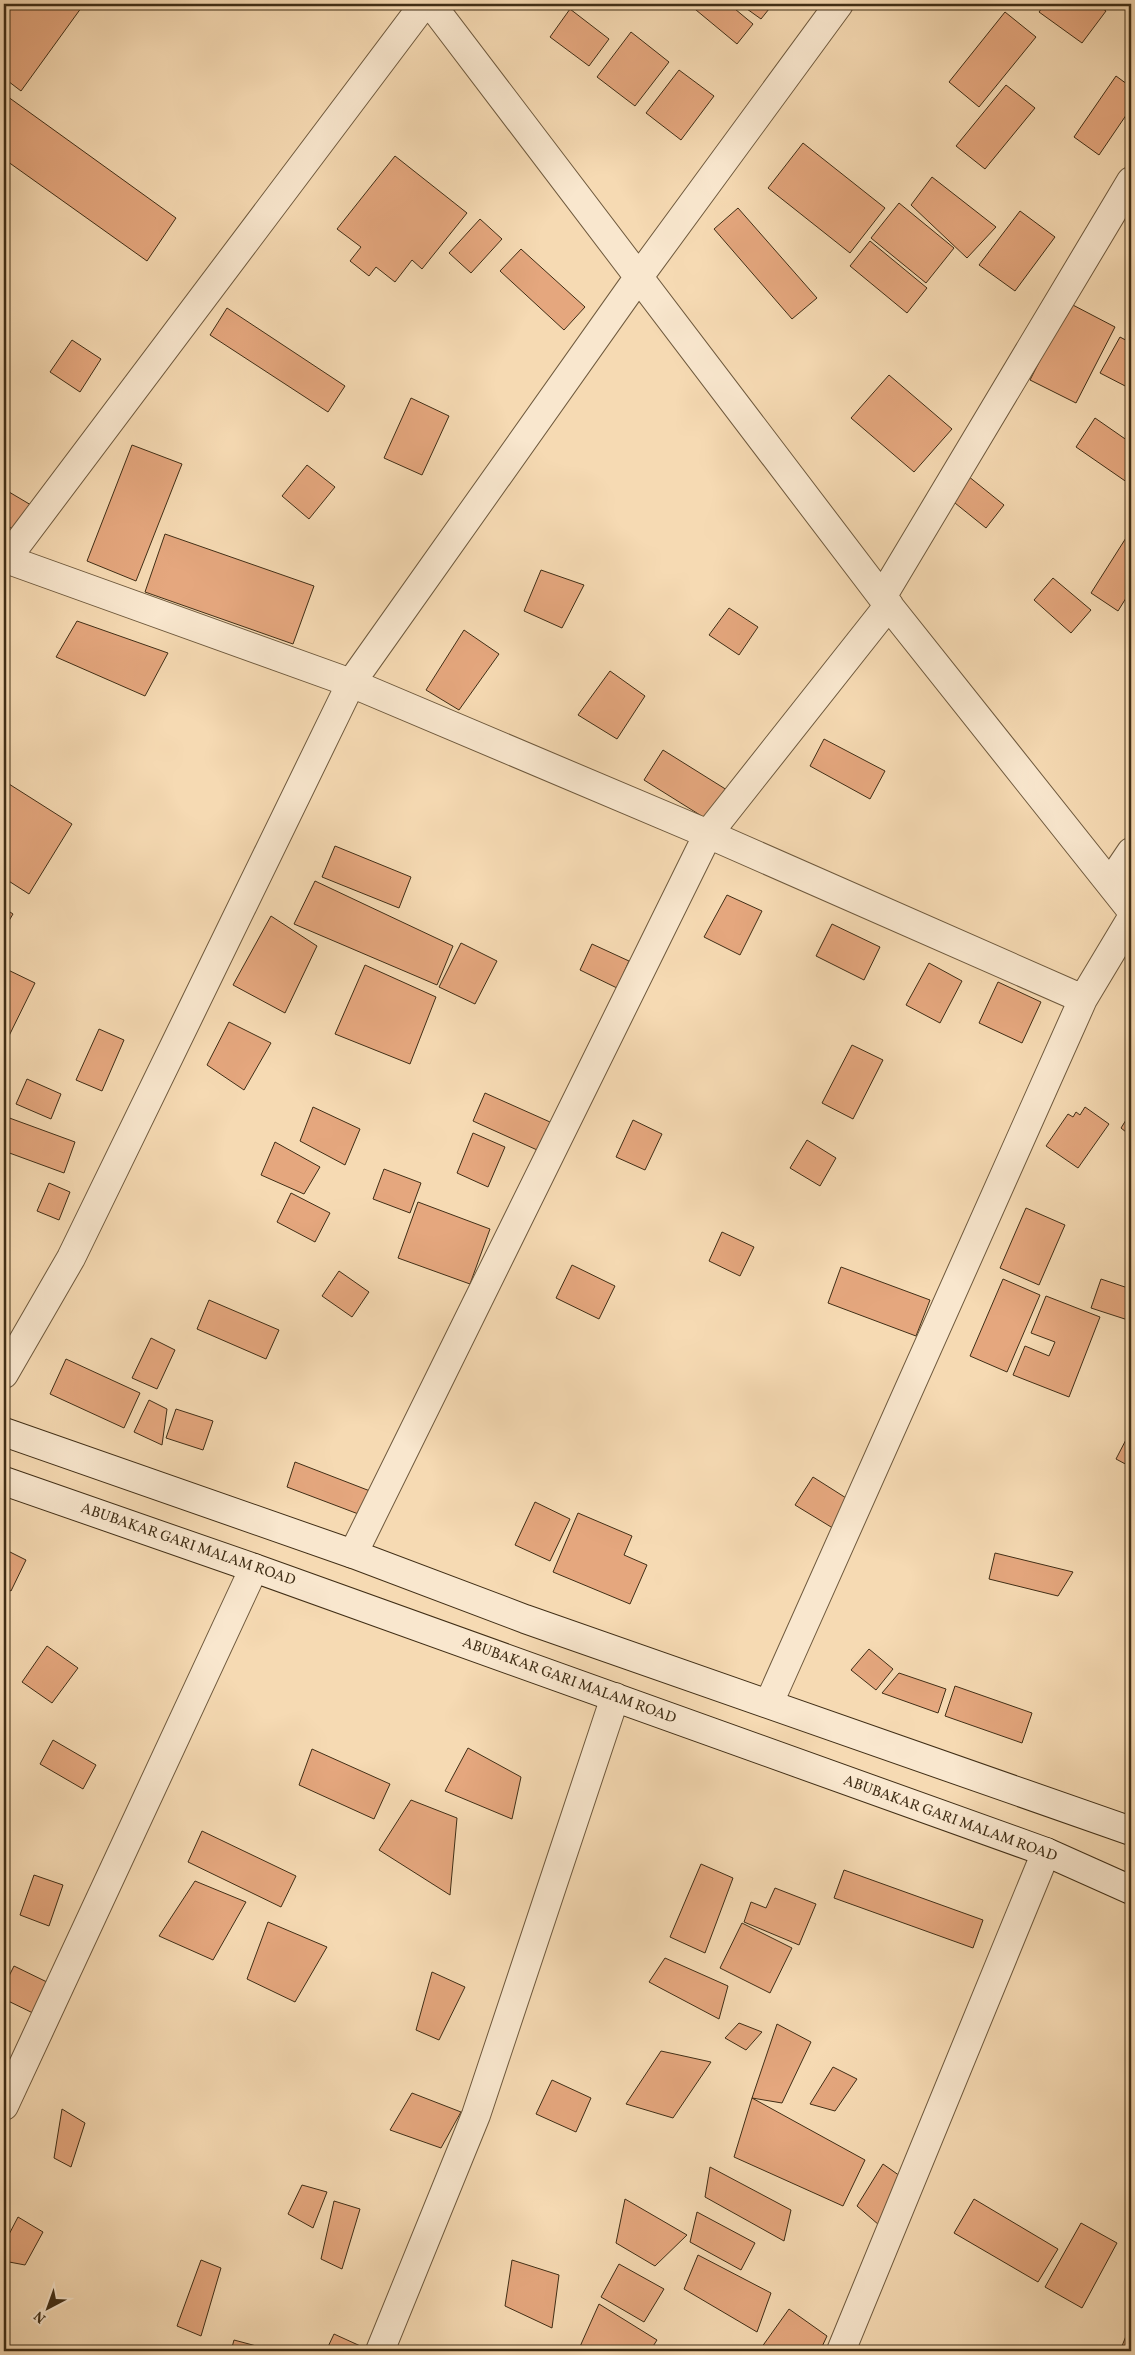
<svg xmlns="http://www.w3.org/2000/svg" width="1135" height="2355" font-family="Vollkorn,serif">
<style>
.building{fill:#e5a77e;stroke:#402e16}
.lines{fill:none;stroke-linecap:round;stroke-linejoin:round}
.street-casing{stroke:#6e593d;stroke-width:30}
.secondary-casing{stroke:#402e16;stroke-width:30}
.street{stroke:#f9e7ce;stroke-width:28}
.secondary{stroke:#f9e7ce;stroke-width:28}
.labels{text-anchor:middle;dominant-baseline:central;stroke-width:4;stroke-linejoin:round;paint-order:stroke}
.street-label{font-size:15px;fill:#402e16;stroke:#f9e7ce}
</style>
<rect width="100%" height="100%" fill="#f6dab3"/>
<filter id="stains"><feTurbulence type="fractalNoise" baseFrequency=".004" numOctaves="4"/><feColorMatrix values="0 0 0 0 .2 0 0 0 0 .09 0 0 0 0 .02 0 0 0 .5 -.17"/></filter>
<radialGradient id="worn" r=".72"><stop offset=".6" stop-color="#630" stop-opacity="0"/><stop offset="1" stop-color="#630" stop-opacity=".3"/></radialGradient>
<path class="building" d="M 4,4 L 84,4 L 21,91 L 4,78 Z
M 729,4 L 753,24 L 737,44 L 690,5 Z
M 740,4 L 773,4 L 761,19 Z
M 1045,4 L 1098,4 L 1097,5 L 1106,11 L 1082,43 L 1039,12 Z
M 570,9 L 609,39 L 589,66 L 550,37 Z
M 1005,12 L 1036,37 L 979,107 L 949,82 Z
M 631,32 L 669,62 L 635,106 L 597,77 Z
M 679,70 L 714,96 L 681,140 L 646,113 Z
M 1116,76 L 1131,87 L 1131,108 L 1099,155 L 1074,137 Z
M 1006,85 L 1035,108 L 985,169 L 956,146 Z
M 4,94 L 176,218 L 147,261 L 4,159 Z
M 803,143 L 885,208 L 850,253 L 768,188 Z
M 395,156 L 467,213 L 422,269 L 412,260 L 395,282 L 376,267 L 369,276 L 350,261 L 361,247 L 337,229 Z
M 932,177 L 996,227 L 967,258 L 911,205 Z
M 899,203 L 954,248 L 926,283 L 871,238 Z
M 738,208 L 817,298 L 792,319 L 714,229 Z
M 1020,211 L 1055,237 L 1015,291 L 979,265 Z
M 480,219 L 502,239 L 471,273 L 449,253 Z
M 870,241 L 927,288 L 907,313 L 850,266 Z
M 521,249 L 585,307 L 564,330 L 500,271 Z
M 1069,303 L 1115,327 L 1076,403 L 1030,380 Z
M 227,308 L 345,386 L 328,412 L 210,335 Z
M 1120,337 L 1131,343 L 1131,389 L 1100,373 Z
M 72,340 L 101,359 L 80,392 L 50,372 Z
M 889,375 L 952,429 L 914,472 L 851,418 Z
M 411,398 L 449,416 L 422,475 L 384,458 Z
M 1095,418 L 1131,443 L 1131,485 L 1076,447 Z
M 132,445 L 182,464 L 136,581 L 87,561 Z
M 307,465 L 335,487 L 309,519 L 282,496 Z
M 968,476 L 1004,505 L 986,528 L 950,499 Z
M 4,489 L 31,505 L 16,531 L 4,524 Z
M 1131,530 L 1131,590 L 1118,611 L 1091,593 Z
M 165,534 L 314,586 L 293,644 L 145,592 Z
M 541,570 L 584,585 L 562,628 L 524,611 Z
M 1053,578 L 1091,610 L 1071,633 L 1034,600 Z
M 729,608 L 758,627 L 739,655 L 709,635 Z
M 77,621 L 168,653 L 145,696 L 56,657 Z
M 464,630 L 499,654 L 459,710 L 426,690 Z
M 610,671 L 645,696 L 617,739 L 578,715 Z
M 824,739 L 885,771 L 870,799 L 810,766 Z
M 663,750 L 727,790 L 708,820 L 644,780 Z
M 9,784 L 72,824 L 29,894 L 4,878 L 4,792 Z
M 335,846 L 411,877 L 399,908 L 322,877 Z
M 315,881 L 453,946 L 437,985 L 294,924 Z
M 727,895 L 762,911 L 740,955 L 704,937 Z
M 4,908 L 13,914 L 4,929 Z
M 271,916 L 317,946 L 285,1013 L 233,985 Z
M 832,924 L 880,947 L 864,980 L 816,956 Z
M 461,943 L 497,961 L 475,1004 L 439,987 Z
M 592,944 L 629,961 L 617,988 L 580,970 Z
M 929,963 L 962,981 L 940,1023 L 906,1005 Z
M 365,965 L 436,997 L 410,1064 L 335,1034 Z
M 4,968 L 35,983 L 4,1046 Z
M 998,982 L 1041,1002 L 1022,1043 L 979,1023 Z
M 229,1022 L 271,1043 L 244,1090 L 207,1065 Z
M 99,1029 L 124,1040 L 102,1091 L 76,1080 Z
M 852,1045 L 883,1060 L 853,1119 L 822,1103 Z
M 27,1079 L 61,1094 L 51,1119 L 16,1104 Z
M 485,1093 L 559,1126 L 546,1154 L 473,1121 Z
M 313,1107 L 360,1129 L 345,1165 L 300,1141 Z
M 1085,1107 L 1109,1124 L 1078,1168 L 1046,1146 L 1068,1114 L 1073,1117 L 1076,1112 L 1080,1115 Z
M 1131,1112 L 1131,1136 L 1121,1128 Z
M 4,1116 L 75,1142 L 64,1173 L 4,1151 Z
M 633,1120 L 662,1134 L 645,1170 L 616,1157 Z
M 473,1133 L 505,1147 L 488,1187 L 457,1173 Z
M 807,1140 L 836,1158 L 820,1186 L 790,1168 Z
M 275,1142 L 320,1167 L 304,1194 L 261,1175 Z
M 384,1169 L 421,1183 L 410,1213 L 373,1199 Z
M 49,1183 L 70,1192 L 59,1220 L 37,1211 Z
M 291,1193 L 330,1213 L 315,1242 L 277,1222 Z
M 418,1202 L 490,1229 L 470,1284 L 398,1258 Z
M 1026,1208 L 1065,1225 L 1039,1285 L 1000,1268 Z
M 722,1232 L 754,1247 L 740,1276 L 709,1261 Z
M 572,1265 L 615,1286 L 599,1319 L 556,1298 Z
M 841,1267 L 930,1300 L 916,1336 L 828,1303 Z
M 339,1271 L 369,1292 L 352,1317 L 322,1296 Z
M 1003,1279 L 1040,1295 L 1007,1372 L 970,1356 Z
M 1101,1279 L 1131,1289 L 1131,1321 L 1091,1308 Z
M 1046,1296 L 1100,1317 L 1069,1397 L 1013,1375 L 1025,1346 L 1049,1356 L 1055,1342 L 1031,1333 Z
M 209,1300 L 279,1330 L 266,1359 L 197,1329 Z
M 151,1338 L 175,1350 L 157,1389 L 132,1378 Z
M 66,1359 L 140,1393 L 124,1428 L 50,1394 Z
M 149,1400 L 167,1409 L 162,1445 L 134,1432 Z
M 176,1409 L 213,1421 L 203,1450 L 166,1438 Z
M 1131,1430 L 1131,1467 L 1116,1459 Z
M 295,1462 L 370,1491 L 361,1515 L 287,1487 Z
M 813,1477 L 854,1503 L 836,1530 L 795,1505 Z
M 535,1502 L 570,1519 L 550,1561 L 515,1545 Z
M 578,1513 L 632,1536 L 624,1555 L 647,1565 L 630,1604 L 553,1572 Z
M 4,1549 L 26,1560 L 11,1591 L 4,1587 Z
M 995,1553 L 1073,1572 L 1058,1596 L 989,1579 Z
M 47,1646 L 78,1668 L 52,1703 L 22,1682 Z
M 869,1649 L 893,1669 L 876,1690 L 851,1670 Z
M 899,1673 L 946,1689 L 938,1713 L 882,1693 Z
M 955,1686 L 1032,1713 L 1022,1743 L 945,1716 Z
M 53,1740 L 96,1765 L 83,1789 L 40,1764 Z
M 468,1748 L 521,1777 L 512,1819 L 445,1791 Z
M 312,1749 L 390,1784 L 374,1819 L 299,1785 Z
M 411,1800 L 457,1818 L 450,1895 L 379,1850 Z
M 202,1831 L 296,1876 L 281,1907 L 188,1862 Z
M 701,1864 L 733,1878 L 705,1953 L 670,1937 Z
M 844,1870 L 983,1920 L 973,1948 L 834,1898 Z
M 34,1875 L 63,1885 L 49,1926 L 20,1915 Z
M 195,1881 L 246,1902 L 213,1960 L 159,1936 Z
M 775,1888 L 816,1904 L 799,1945 L 744,1922 L 751,1902 L 766,1908 Z
M 268,1922 L 327,1947 L 295,2002 L 247,1979 Z
M 742,1923 L 792,1948 L 770,1993 L 720,1968 Z
M 665,1958 L 728,1986 L 719,2019 L 649,1982 Z
M 14,1966 L 51,1984 L 37,2015 L 4,1999 L 4,1986 Z
M 432,1972 L 465,1987 L 439,2040 L 416,2030 Z
M 739,2023 L 762,2032 L 746,2050 L 725,2038 Z
M 777,2024 L 811,2042 L 782,2103 L 752,2098 Z
M 661,2051 L 711,2062 L 673,2118 L 626,2104 Z
M 833,2067 L 857,2079 L 835,2111 L 810,2104 Z
M 552,2080 L 591,2098 L 576,2132 L 536,2114 Z
M 412,2093 L 461,2112 L 441,2148 L 390,2130 Z
M 752,2098 L 865,2160 L 843,2206 L 734,2157 Z
M 62,2109 L 85,2123 L 71,2167 L 54,2158 Z
M 883,2164 L 910,2183 L 879,2225 L 857,2206 Z
M 710,2167 L 791,2210 L 784,2241 L 705,2197 Z
M 302,2185 L 327,2192 L 313,2228 L 288,2214 Z
M 625,2199 L 687,2235 L 655,2266 L 616,2243 Z
M 974,2199 L 1058,2249 L 1038,2282 L 954,2233 Z
M 334,2201 L 360,2209 L 342,2269 L 321,2259 Z
M 697,2212 L 755,2243 L 741,2270 L 690,2242 Z
M 18,2217 L 43,2232 L 25,2265 L 4,2261 L 4,2244 Z
M 1081,2223 L 1117,2243 L 1082,2308 L 1045,2287 Z
M 698,2255 L 771,2293 L 757,2332 L 684,2289 Z
M 201,2260 L 221,2268 L 201,2336 L 177,2326 Z
M 512,2260 L 559,2275 L 552,2328 L 505,2306 Z
M 619,2264 L 664,2289 L 644,2322 L 601,2297 Z
M 599,2304 L 657,2340 L 650,2351 L 578,2351 Z
M 789,2309 L 827,2336 L 820,2351 L 759,2351 Z
M 334,2334 L 367,2349 L 366,2351 L 326,2351 Z
M 1126,2336 L 1131,2340 L 1131,2351 L 1120,2351 Z
M 234,2340 L 275,2351 L 231,2351 Z"/>
<g class="lines">
<defs>
<path id="street" d="M 431,4 L 882,597 L 1131,910
M 6,559 L 351,683 L 708,834 L 1083,999
M 4,562 L 424,4
M 882,597 L 1131,181
M 1110,883 L 1131,852
M 4,1374 L 71,1258 L 351,683 L 638,278 L 839,4
M 353,1554 L 708,834 L 889,605
M 769,1703 L 1083,999 L 1131,919
M 4,2106 L 254,1568
M 380,2351 L 476,2115 L 615,1697
M 841,2351 L 1046,1852"/>
<path id="secondary" d="M 4,1432 L 353,1554 L 525,1619 L 1131,1831
M 4,1481 L 254,1568 L 1046,1852 L 1131,1890"/>
</defs>
<use href="#street" class="street-casing"/>
<use href="#secondary" class="secondary-casing"/>
<use href="#street" class="street"/>
<use href="#secondary" class="secondary"/>
</g>
<g class="labels">
<g class="street-label">
<text transform="translate(188 1545) rotate(19)">ABUBAKAR GARI MALAM ROAD</text>
<text transform="translate(569 1681) rotate(20)">ABUBAKAR GARI MALAM ROAD</text>
<text transform="translate(950 1819) rotate(20)">ABUBAKAR GARI MALAM ROAD</text>
</g>
</g>
<rect width="1135" height="2355" fill="none" stroke="#f6dab3" stroke-width="20"/>
<rect x="5" y="5" width="1125" height="2345" fill="none" stroke="#402e16" stroke-width="2.5"/>
<rect x="10" y="10" width="1115" height="2335" fill="none" stroke="#402e16"/>
<g transform="translate(48 2308) rotate(221)" stroke="#f9e7ce" stroke-width="4" paint-order="stroke">
<path d="M0-4L9 19L0 12L-9 19Z" fill="#402e16"/>
<text y="-8" font-size="14" font-weight="bold" text-anchor="middle" fill="#402e16">N</text>
</g>
<rect width="100%" height="100%" filter="url(#stains)"/>
<rect width="100%" height="100%" fill="url(#worn)"/>
</svg>
